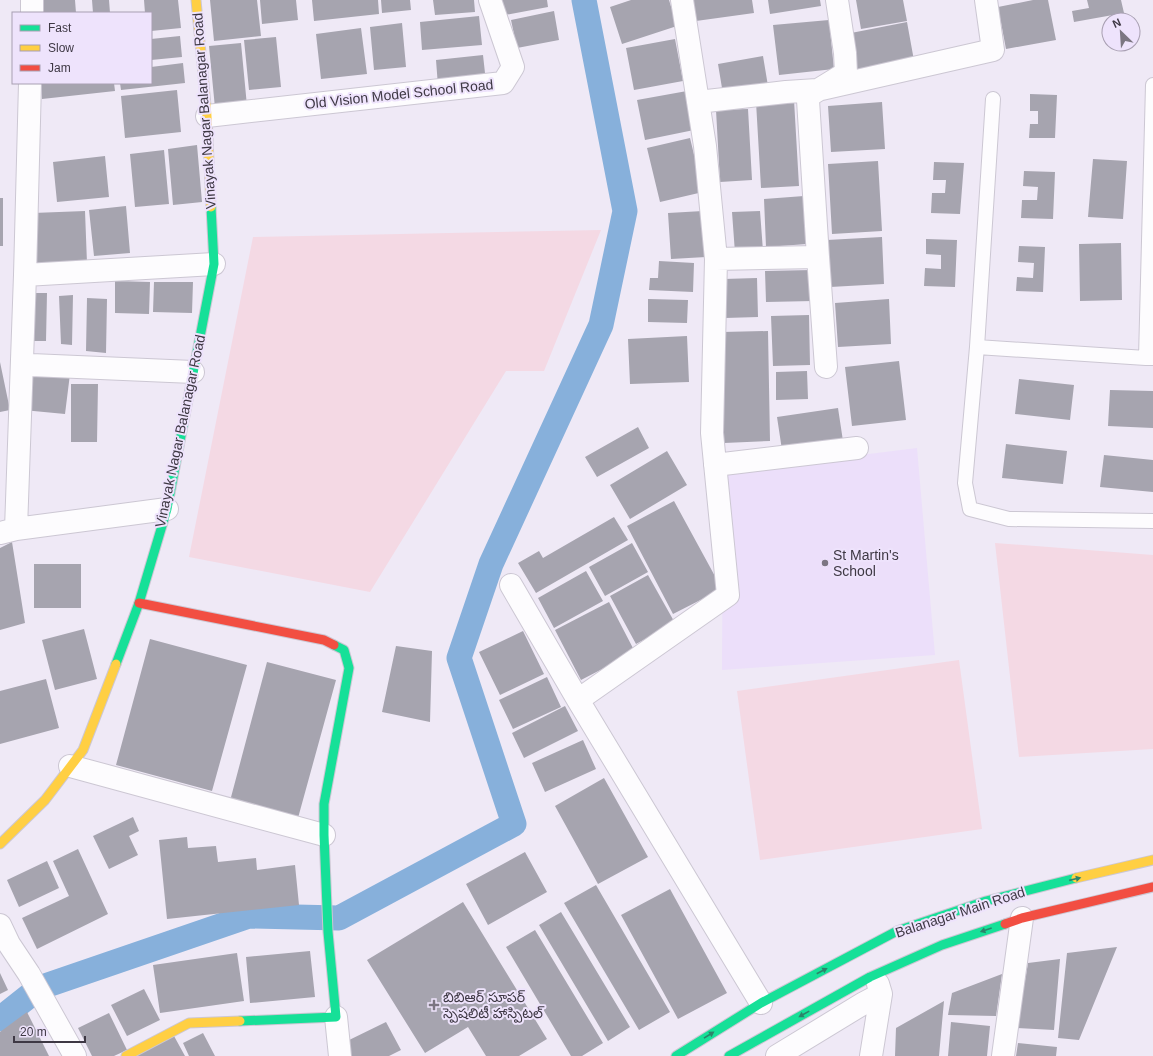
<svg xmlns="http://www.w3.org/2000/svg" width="1153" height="1056" font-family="Helvetica,'Noto Sans Telugu',sans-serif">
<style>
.built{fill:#ecdffa}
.green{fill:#f4d9e4}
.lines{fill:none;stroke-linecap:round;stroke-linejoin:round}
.canal{stroke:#87b0db;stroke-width:25}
.building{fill:#a6a4af}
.lane-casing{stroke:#ccc7d3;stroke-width:16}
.street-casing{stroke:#ccc7d3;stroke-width:24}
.fast-casing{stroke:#ccc7d3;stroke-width:11}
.slow-casing{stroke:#ccc7d3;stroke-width:11}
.jam-casing{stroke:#ccc7d3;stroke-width:11}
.lane{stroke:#fdfcfe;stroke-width:14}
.street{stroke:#fdfcfe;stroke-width:22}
.fast{stroke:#16e098;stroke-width:9}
.slow{stroke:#ffcf43;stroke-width:9}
.jam{stroke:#f24e42;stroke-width:9}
.oneway{fill:#2c846a}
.poi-dot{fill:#7c7682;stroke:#eee3fc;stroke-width:1.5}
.labels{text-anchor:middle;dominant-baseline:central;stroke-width:4;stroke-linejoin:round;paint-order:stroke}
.street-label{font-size:14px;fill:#3e3844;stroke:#eee3fc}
.poi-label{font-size:14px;fill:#3e3844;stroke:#eee3fc;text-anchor:start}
</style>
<rect width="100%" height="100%" fill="#efe9f6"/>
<path class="built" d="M 917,448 L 935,655 L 722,670 L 723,472 Z"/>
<path class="green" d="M 601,230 L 544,371 L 506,371 L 370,592 L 189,557 L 253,237 Z
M 995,543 L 1153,555 L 1153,749 L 1019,757 Z
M 959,660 L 982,829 L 760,860 L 737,691 Z"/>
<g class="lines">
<path class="canal" d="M 0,1019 L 39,988 L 249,916 L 339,918 L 514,824 L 459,658 L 491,564 L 601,325 L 625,211 L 584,0"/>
</g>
<path class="building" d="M 37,0 L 75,0 L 76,13 L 39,13 Z
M 92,0 L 109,0 L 110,13 L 93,13 Z
M 144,0 L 178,0 L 181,28 L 151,31 L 151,13 L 145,13 Z
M 210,0 L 257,0 L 261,36 L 214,41 Z
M 260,0 L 296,0 L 298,20 L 262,24 Z
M 312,0 L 378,0 L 379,14 L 314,21 Z
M 381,0 L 410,0 L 411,10 L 382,13 Z
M 433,0 L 474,0 L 475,12 L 435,15 Z
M 502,0 L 547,0 L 548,7 L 505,15 Z
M 631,0 L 669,0 L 677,26 L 622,44 L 610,7 Z
M 693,0 L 752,0 L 754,13 L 696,21 Z
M 768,0 L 820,0 L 821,6 L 770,14 Z
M 856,0 L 903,0 L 907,21 L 861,29 Z
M 1033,0 L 1048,0 L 1056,40 L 1006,49 L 998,7 Z
M 1087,0 L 1121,0 L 1124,13 L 1074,22 L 1072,11 L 1089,8 Z
M 554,11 L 559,40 L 517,48 L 511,20 Z
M 479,16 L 482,45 L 422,50 L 420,22 Z
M 829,20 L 834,69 L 779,75 L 773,25 Z
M 907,22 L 915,66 L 854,77 L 846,34 Z
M 402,23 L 406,67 L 374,70 L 370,27 Z
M 361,28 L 367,74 L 321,79 L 316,34 Z
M 180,36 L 182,57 L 151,60 L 151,39 Z
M 276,37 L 281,87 L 249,90 L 244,40 Z
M 675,39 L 683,81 L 634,90 L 626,48 Z
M 241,43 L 247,106 L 215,108 L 209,46 Z
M 483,55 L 486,82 L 438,86 L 436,60 Z
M 763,56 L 768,86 L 723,94 L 718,64 Z
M 183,63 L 185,83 L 121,90 L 120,83 L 151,83 L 151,67 Z
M 41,83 L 114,83 L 115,91 L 42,99 Z
M 177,90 L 181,132 L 125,138 L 121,96 Z
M 687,91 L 694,130 L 645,140 L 637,100 Z
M 1030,94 L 1057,95 L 1055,138 L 1029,138 L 1030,124 L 1038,124 L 1038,111 L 1030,111 Z
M 794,100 L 799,186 L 761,188 L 756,102 Z
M 882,102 L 885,149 L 831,152 L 828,106 Z
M 748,109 L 752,180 L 720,182 L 716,110 Z
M 690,138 L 703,192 L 660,202 L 647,148 Z
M 197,145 L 202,202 L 173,205 L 168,149 Z
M 164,150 L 169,204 L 135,207 L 130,154 Z
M 105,156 L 109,197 L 57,202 L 53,162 Z
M 1093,159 L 1127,161 L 1123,219 L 1088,217 Z
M 878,161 L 882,231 L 832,234 L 828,164 Z
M 934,162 L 964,163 L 960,214 L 931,213 L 932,193 L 945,193 L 946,180 L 933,180 Z
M 1024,171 L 1055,172 L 1053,219 L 1021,218 L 1022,200 L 1037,200 L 1038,187 L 1023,186 Z
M 804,196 L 807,244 L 766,247 L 764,199 Z
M 0,198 L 3,198 L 3,246 L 0,246 Z
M 126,206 L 130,253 L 94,256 L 89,210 Z
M 85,211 L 87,263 L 34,265 L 33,213 Z
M 703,211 L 706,257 L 671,259 L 668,213 Z
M 760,211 L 763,251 L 735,253 L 732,212 Z
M 882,237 L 884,284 L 830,287 L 827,240 Z
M 926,239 L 957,240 L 955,287 L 924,286 L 925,268 L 941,269 L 941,255 L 926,254 Z
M 1121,243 L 1122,300 L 1080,301 L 1079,244 Z
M 1019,246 L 1045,247 L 1043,292 L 1016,291 L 1017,277 L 1033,278 L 1034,263 L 1018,262 Z
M 659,261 L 694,263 L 693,292 L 649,290 L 650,278 L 658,278 Z
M 812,270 L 813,301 L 766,302 L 765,271 Z
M 757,278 L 758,317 L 725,318 L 724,279 Z
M 115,281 L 150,282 L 149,314 L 115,313 Z
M 154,282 L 193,282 L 192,313 L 153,312 Z
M 30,293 L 47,293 L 46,341 L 33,341 Z
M 73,295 L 72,345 L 61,344 L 59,296 Z
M 87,298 L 107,299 L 106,353 L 86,351 Z
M 648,299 L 688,300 L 687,323 L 648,322 Z
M 889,299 L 891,344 L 838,347 L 835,303 Z
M 809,315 L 810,365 L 773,366 L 771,316 Z
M 768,331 L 770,441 L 724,443 L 722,332 Z
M 687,336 L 689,382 L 630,384 L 628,339 Z
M 899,361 L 906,420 L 852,426 L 845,367 Z
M 0,362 L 10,410 L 0,412 Z
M 28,370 L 70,374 L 65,414 L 23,410 Z
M 807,371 L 808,399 L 776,400 L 776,372 Z
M 1019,379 L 1074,385 L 1070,420 L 1015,414 Z
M 71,384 L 98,384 L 97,442 L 71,442 Z
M 1110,390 L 1153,391 L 1153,428 L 1108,426 Z
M 838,408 L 843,441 L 782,450 L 777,417 Z
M 638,427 L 649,448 L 597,477 L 585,457 Z
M 1006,444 L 1067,451 L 1063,484 L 1002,478 Z
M 667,451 L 687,485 L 630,519 L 610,485 Z
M 1104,455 L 1153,460 L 1153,492 L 1100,487 Z
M 674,501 L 722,589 L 673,614 L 627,526 Z
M 614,517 L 628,540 L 536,593 L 518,563 L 539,551 L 543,558 Z
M 12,542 L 25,623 L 0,630 L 0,548 Z
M 632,543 L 648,572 L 605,596 L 589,567 Z
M 34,564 L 81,564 L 81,608 L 34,608 Z
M 586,571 L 603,601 L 554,628 L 538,598 Z
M 648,575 L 675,623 L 636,644 L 610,596 Z
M 609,602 L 635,652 L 581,680 L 555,630 Z
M 84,629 L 97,679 L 55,690 L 42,640 Z
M 523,631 L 544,674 L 500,695 L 479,652 Z
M 150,639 L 247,665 L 212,791 L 116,765 Z
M 396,646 L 432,651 L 430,722 L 382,712 Z
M 267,662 L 336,680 L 298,818 L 230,801 Z
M 547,677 L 561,707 L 513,729 L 499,700 Z
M 46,679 L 59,728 L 0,744 L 0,691 Z
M 565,706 L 578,731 L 524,758 L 512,733 Z
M 583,740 L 596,769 L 545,792 L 532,763 Z
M 604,778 L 648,857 L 598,884 L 555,806 Z
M 133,817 L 139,831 L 129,836 L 138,855 L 109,869 L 93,836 Z
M 187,837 L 188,848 L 216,846 L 218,862 L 256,858 L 257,870 L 295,865 L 299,905 L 167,919 L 159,840 Z
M 78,849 L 108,914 L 37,949 L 22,918 L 69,896 L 53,861 Z
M 525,852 L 547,892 L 488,925 L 466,884 Z
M 47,861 L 59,888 L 19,907 L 7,880 Z
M 596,885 L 670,1012 L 639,1030 L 564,903 Z
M 670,889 L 727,993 L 678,1019 L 621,915 Z
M 463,902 L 547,1039 L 519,1056 L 486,1056 L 468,1027 L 425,1053 L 367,960 Z
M 561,912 L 630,1027 L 608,1041 L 539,925 Z
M 535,930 L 603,1043 L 582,1056 L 571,1056 L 506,947 Z
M 1117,947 L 1079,1040 L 1058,1038 L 1067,953 Z
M 310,951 L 315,997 L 250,1003 L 246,957 Z
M 237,953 L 244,1001 L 160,1013 L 153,965 Z
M 1060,959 L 1054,1030 L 1017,1028 L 1028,963 Z
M 0,973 L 8,990 L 0,994 Z
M 1002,974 L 996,1016 L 948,1015 L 952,993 Z
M 144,989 L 160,1020 L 127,1036 L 111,1005 Z
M 944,1001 L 939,1056 L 895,1056 L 896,1028 Z
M 27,1012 L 49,1056 L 0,1056 L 0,1032 Z
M 109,1013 L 127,1050 L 114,1056 L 92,1056 L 78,1028 Z
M 386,1022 L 401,1050 L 389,1056 L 349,1056 L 343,1043 Z
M 951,1022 L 990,1026 L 987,1056 L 948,1056 Z
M 203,1033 L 215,1056 L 189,1056 L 183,1043 Z
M 174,1036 L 185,1056 L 136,1056 Z
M 1018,1043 L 1057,1047 L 1056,1056 L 1016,1056 Z"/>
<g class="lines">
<defs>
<path id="lane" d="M 1153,85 L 1146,358 L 1153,358
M 993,99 L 977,347 L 965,483 L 970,509 L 1009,519 L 1153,521
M 977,347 L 1146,358"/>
<path id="street" d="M 32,13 L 32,0
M 698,102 L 786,92 L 817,90 L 993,50 L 986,0
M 207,116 L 503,83 L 513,67 L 490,0
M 818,257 L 808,100 L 810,95 L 846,73 L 845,53 L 837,0
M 716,259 L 818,257 L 826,367
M 25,275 L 214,264
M 31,365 L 193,372
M 715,465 L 857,448
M 16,529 L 25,275 L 30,83
M 0,533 L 16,529 L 167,509
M 511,585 L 578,700 L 761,1003
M 578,700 L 728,595 L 712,433 L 716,259 L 705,146 L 682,0
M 70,766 L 324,835
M 0,925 L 9,944 L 29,974 L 75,1056
M 336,1017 L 340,1056
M 777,1056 L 864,1003 L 881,994
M 871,1056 L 881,994 L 878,984
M 1003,1056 L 1022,918"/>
<path id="fast" d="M 116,664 L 139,603 L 167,509 L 214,264 L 211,207
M 240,1021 L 336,1017 L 328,932 L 324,835 L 324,804 L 349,668 L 344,650 L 334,645
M 676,1056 L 761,1003 L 897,931 L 986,901 L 1076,878
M 729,1056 L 870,977 L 942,945 L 1005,924"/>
<path id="slow" d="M 196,0 L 207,116 L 211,207
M 0,844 L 45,800 L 83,750 L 116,664
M 1076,878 L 1153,860
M 126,1056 L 189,1023 L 240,1021"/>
<path id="jam" d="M 139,603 L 324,640 L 334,645
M 1005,924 L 1022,918 L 1153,887"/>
</defs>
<use href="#lane" class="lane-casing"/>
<use href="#street" class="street-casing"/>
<use href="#fast" class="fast-casing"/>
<use href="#slow" class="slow-casing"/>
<use href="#jam" class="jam-casing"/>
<use href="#lane" class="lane"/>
<use href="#street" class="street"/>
<use href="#fast" class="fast"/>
<use href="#slow" class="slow"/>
<use href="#jam" class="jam"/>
</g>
<defs><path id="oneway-solid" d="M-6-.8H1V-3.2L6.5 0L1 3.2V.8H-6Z"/></defs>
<g class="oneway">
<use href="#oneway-solid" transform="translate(1075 879) rotate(-13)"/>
<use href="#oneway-solid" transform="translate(986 930) rotate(161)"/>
<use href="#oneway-solid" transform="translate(822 971) rotate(-28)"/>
<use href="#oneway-solid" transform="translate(804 1014) rotate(151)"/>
<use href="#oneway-solid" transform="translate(709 1035) rotate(-32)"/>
</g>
<g class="poi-dot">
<circle cx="825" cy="563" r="4"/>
<path d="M432 999h4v4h4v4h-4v4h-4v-4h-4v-4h4z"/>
</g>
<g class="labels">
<g class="street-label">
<text transform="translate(399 94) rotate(-6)">Old Vision Model School Road</text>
<text transform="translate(204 111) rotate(-94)">Vinayak Nagar Balanagar Road</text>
<text transform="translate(180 431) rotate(-78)">Vinayak Nagar Balanagar Road</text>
<text transform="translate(960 912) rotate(-18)">Balanagar Main Road</text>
</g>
<g class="poi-label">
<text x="833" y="555">St Martin's<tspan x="833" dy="16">School</tspan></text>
<text x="443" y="997">బిబిఆర్ సూపర్<tspan x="443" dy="16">స్పెషలిటీ హాస్పిటల్</tspan></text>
</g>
</g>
<rect x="12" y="12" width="140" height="72" fill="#eee3fc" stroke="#a89fb2"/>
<rect x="20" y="25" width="20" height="6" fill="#16e098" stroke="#a89fb2"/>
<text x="48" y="32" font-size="12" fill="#3e3844">Fast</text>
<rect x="20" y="45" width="20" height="6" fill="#ffcf43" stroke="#a89fb2"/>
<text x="48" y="52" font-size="12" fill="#3e3844">Slow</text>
<rect x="20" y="65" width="20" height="6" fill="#f24e42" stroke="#a89fb2"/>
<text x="48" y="72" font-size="12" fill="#3e3844">Jam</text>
<g transform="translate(1121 32) rotate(335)"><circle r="19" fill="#eee3fc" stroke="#a89fb2"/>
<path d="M0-3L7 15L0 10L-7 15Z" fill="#7c7682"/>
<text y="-6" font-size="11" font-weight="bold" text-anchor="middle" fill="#3e3844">N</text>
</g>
<path d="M14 1036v6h71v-6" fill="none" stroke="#3e3844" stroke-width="2"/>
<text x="20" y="1036" font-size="12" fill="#3e3844" stroke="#eee3fc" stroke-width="3" paint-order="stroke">20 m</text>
</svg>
